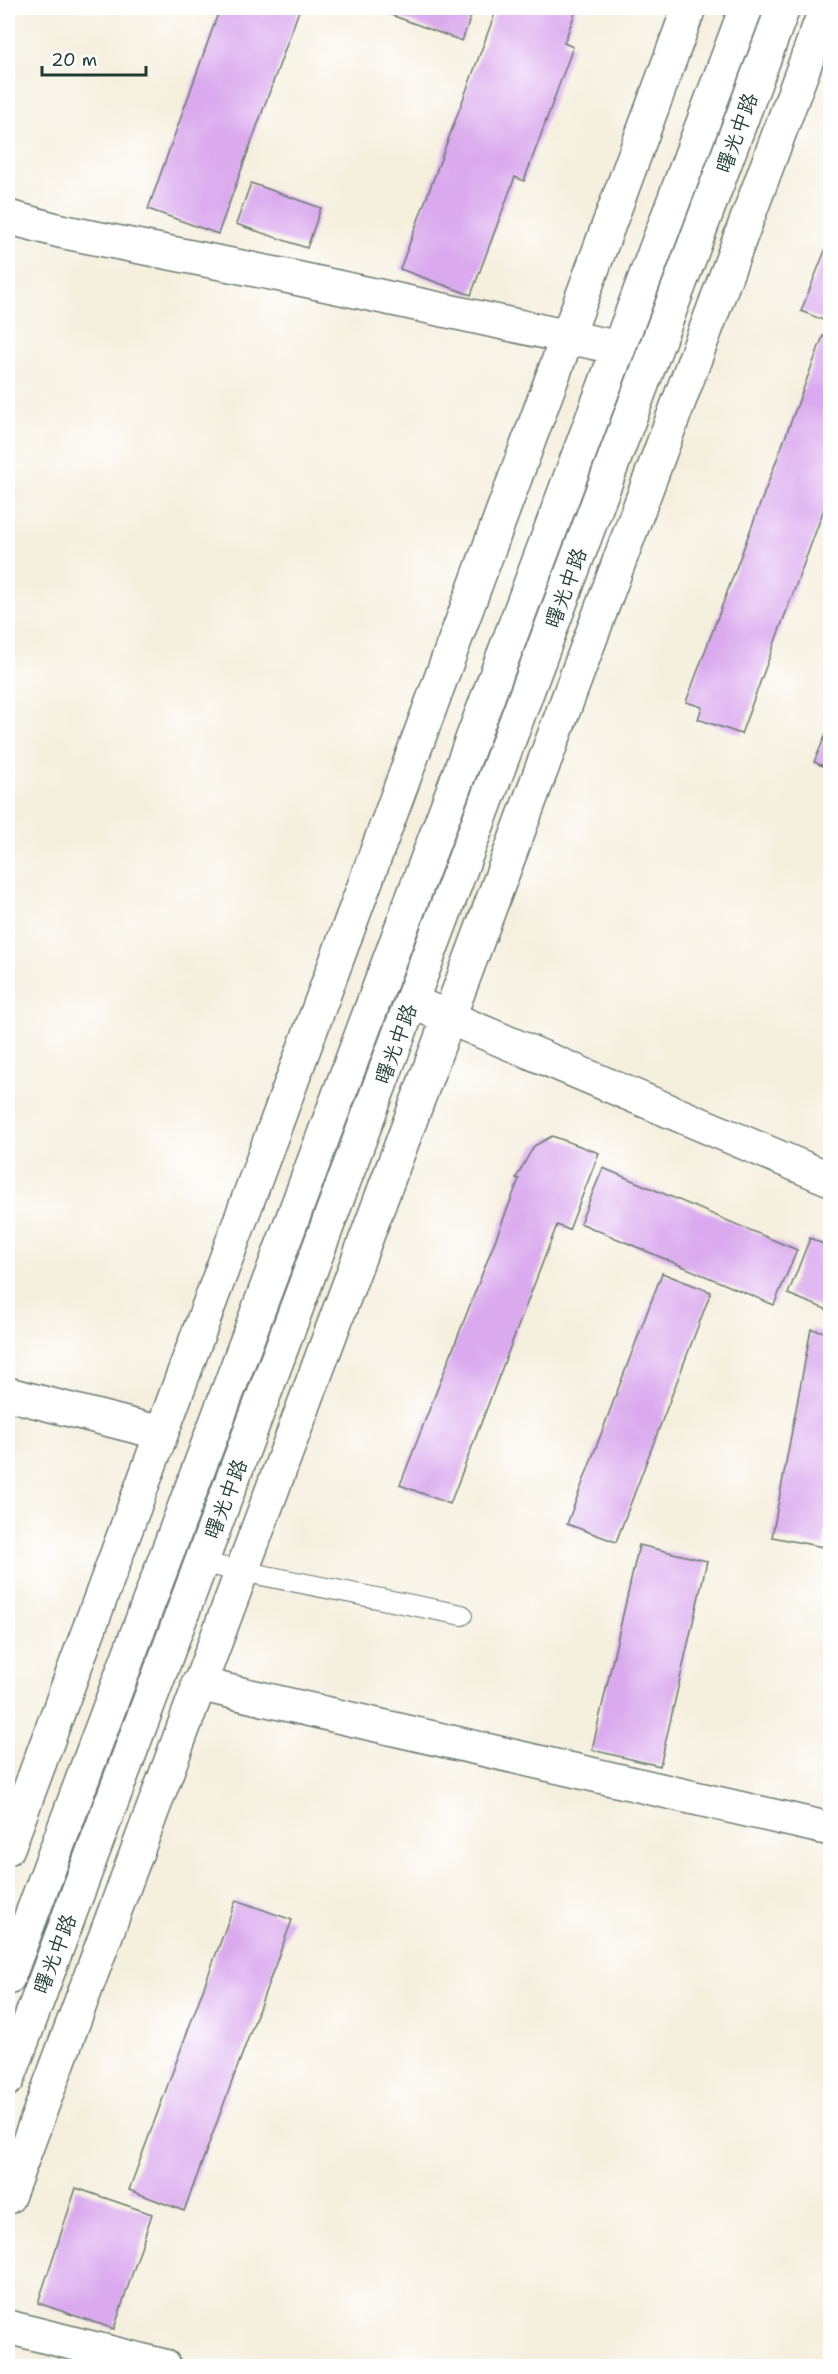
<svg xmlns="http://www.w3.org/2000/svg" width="838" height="2374" font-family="'Shantell Sans','LXGW WenKai TC',sans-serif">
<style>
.building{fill:#daa9ee}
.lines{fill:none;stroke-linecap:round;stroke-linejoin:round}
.service-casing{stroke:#6a7b70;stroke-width:22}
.minor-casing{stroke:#6a7b70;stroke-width:36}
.tertiary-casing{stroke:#6a7b70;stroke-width:36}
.secondary-casing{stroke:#6a7b70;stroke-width:36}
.service{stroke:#fff;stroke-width:20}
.minor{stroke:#fff;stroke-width:33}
.tertiary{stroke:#fff;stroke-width:33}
.secondary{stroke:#fff;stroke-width:33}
.labels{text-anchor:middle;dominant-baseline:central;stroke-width:6;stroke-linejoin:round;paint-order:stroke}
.street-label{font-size:21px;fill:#1f3d34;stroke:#fff}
</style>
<rect width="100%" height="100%" fill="#fff"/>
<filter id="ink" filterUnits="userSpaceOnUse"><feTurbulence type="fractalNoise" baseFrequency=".0167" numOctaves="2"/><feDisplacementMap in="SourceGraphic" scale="12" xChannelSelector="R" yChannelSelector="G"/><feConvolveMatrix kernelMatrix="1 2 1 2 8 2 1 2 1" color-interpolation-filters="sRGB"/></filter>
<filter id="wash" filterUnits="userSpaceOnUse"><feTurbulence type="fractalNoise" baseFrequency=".008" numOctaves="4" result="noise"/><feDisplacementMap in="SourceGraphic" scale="24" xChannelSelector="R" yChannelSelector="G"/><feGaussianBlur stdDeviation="1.35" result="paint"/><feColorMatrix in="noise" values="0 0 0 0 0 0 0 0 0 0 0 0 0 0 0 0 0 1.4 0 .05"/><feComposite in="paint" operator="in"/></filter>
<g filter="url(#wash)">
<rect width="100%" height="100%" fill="#f5efde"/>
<g id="blocks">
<path class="building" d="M 220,8 L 300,8 L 218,234 L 148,209 Z
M 372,8 L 474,8 L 462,41 Z
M 497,8 L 577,8 L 564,43 L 573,47 L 524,181 L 515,177 L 471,295 L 400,269 Z
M 251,183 L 321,208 L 307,248 L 236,224 Z
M 830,238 L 830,323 L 801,311 Z
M 823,336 L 830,339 L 830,493 L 741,734 L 698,719 L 702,707 L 686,702 Z
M 830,725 L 830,769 L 814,762 Z
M 552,1136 L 599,1153 L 569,1230 L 557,1225 L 450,1504 L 400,1485 L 519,1179 L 516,1178 L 534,1146 Z
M 603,1168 L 797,1250 L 774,1305 L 580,1223 Z
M 810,1238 L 830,1247 L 830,1311 L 788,1294 Z
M 662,1273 L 711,1292 L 616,1542 L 567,1524 Z
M 811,1329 L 830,1333 L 830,1507 L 823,1547 L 772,1537 Z
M 639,1545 L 707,1561 L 660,1766 L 592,1750 Z
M 236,1900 L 292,1920 L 184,2211 L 129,2190 Z
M 76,2188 L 152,2214 L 114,2329 L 38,2303 Z"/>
</g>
</g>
<g filter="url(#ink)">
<use href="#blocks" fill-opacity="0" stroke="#6a7b70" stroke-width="1.5"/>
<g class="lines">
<defs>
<path id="service" d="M 201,1563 L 462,1615"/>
<path id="minor" d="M 8,217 L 60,231 L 286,276 L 619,348
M 8,1394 L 161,1433
M 198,1684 L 830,1829
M 8,1848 L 689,8
M 8,2197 L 826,8
M 8,2327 L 164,2366"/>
<path id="tertiary" d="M 412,1002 L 830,1179"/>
<path id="secondary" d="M 8,1978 L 746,8
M 8,2079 L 783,8"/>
</defs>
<use href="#service" class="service-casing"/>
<use href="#minor" class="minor-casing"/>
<use href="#tertiary" class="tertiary-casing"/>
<use href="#secondary" class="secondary-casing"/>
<use href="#service" class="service"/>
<use href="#minor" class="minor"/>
<use href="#tertiary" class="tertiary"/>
<use href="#secondary" class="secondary"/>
</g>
</g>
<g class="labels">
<g class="street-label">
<text transform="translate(737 133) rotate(-70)">曙光中路</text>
<text transform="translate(566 588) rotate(-70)">曙光中路</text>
<text transform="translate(396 1044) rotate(-70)">曙光中路</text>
<text transform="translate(226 1499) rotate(-69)">曙光中路</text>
<text transform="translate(55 1954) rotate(-69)">曙光中路</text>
</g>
</g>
<rect width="838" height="2374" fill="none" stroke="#fff" stroke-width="30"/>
<path d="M42 66v9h104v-9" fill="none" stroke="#1f3d34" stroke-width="3"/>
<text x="51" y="66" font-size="18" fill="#1f3d34" stroke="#ffffff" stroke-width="4.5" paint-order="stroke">20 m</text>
</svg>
